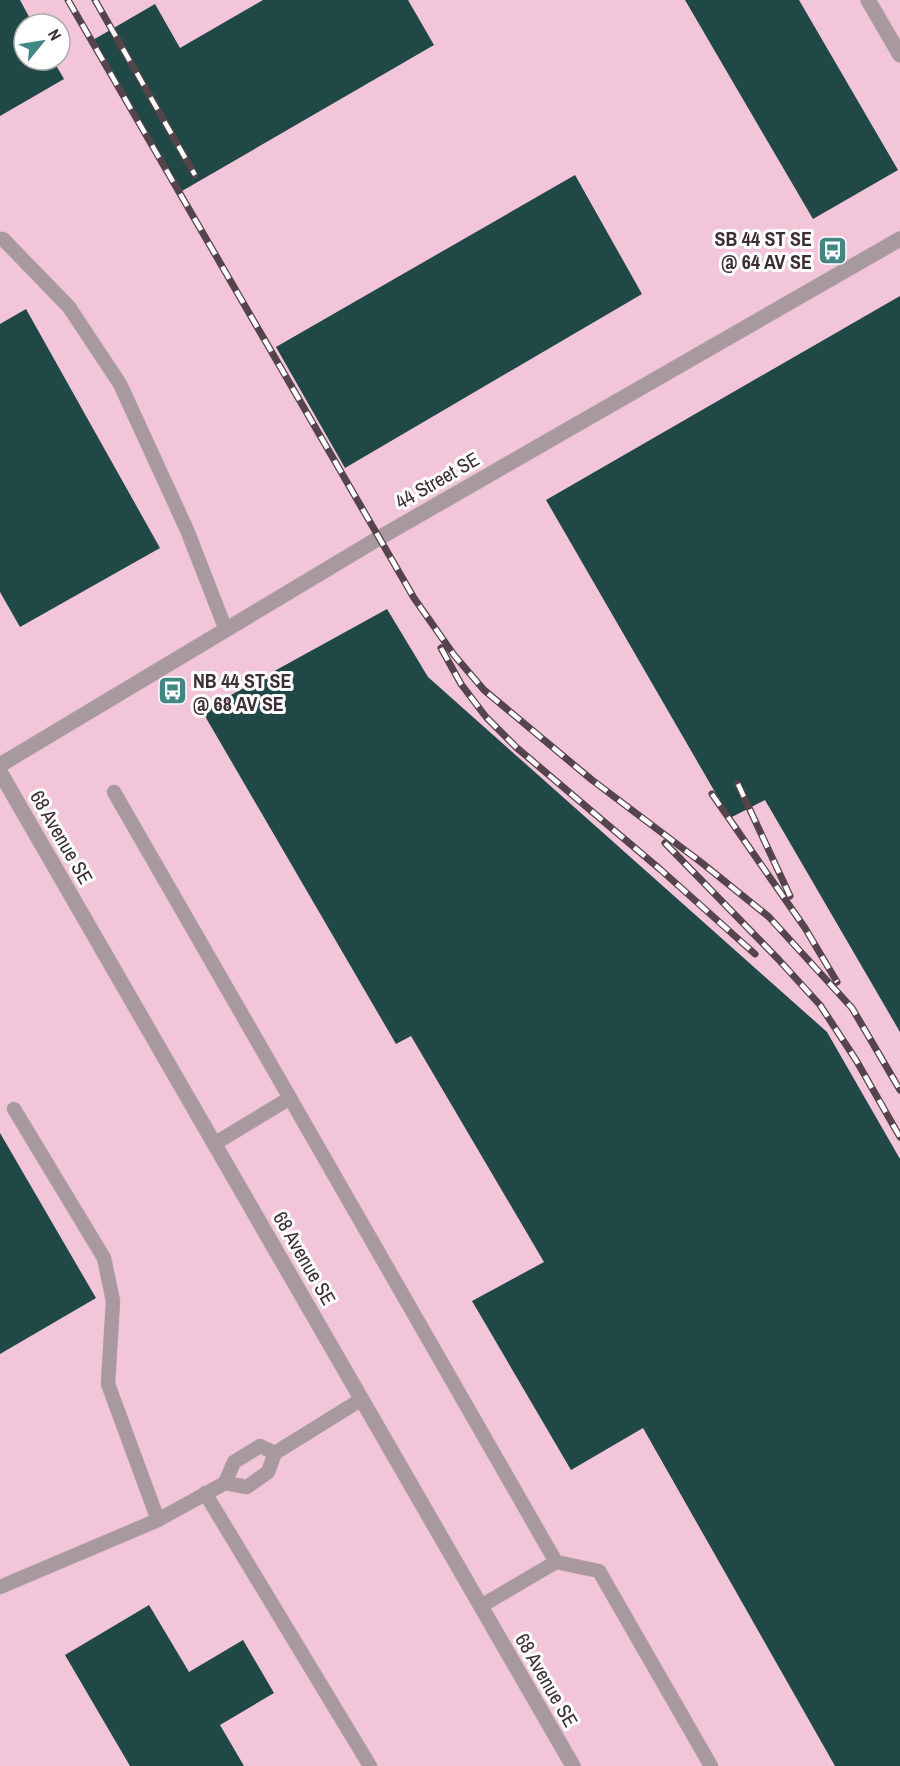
<svg xmlns="http://www.w3.org/2000/svg" width="900" height="1766" font-family="'Archivo Narrow',sans-serif">
<style>
.built{fill:#f2c5d9;fill-rule:evenodd}
.building{fill:#1f4846}
.lines{fill:none;stroke-linecap:round;stroke-linejoin:round}
.lane-casing{stroke:#d2b2c0;stroke-width:15}
.street-casing{stroke:#d2b2c0;stroke-width:16}
.lane{stroke:#a8999f;stroke-width:14}
.street{stroke:#a8999f;stroke-width:15}
.rail-casing{stroke:#55444b;stroke-width:7}
.rail{stroke:#fff;stroke-width:4.5;stroke-dasharray:14;stroke-linecap:butt}
.labels{text-anchor:middle;dominant-baseline:central;stroke-width:6;stroke-linejoin:round;paint-order:stroke}
.poi-label{font-size:20px;font-weight:bold;fill:#3c2e34;stroke:#fff;text-anchor:end}
.street-label{font-size:20px;fill:#3c2e34;stroke:#fff}
</style>
<rect width="100%" height="100%" fill="#f8d3e3"/>
<path class="built" d="M 0,0 L 900,0 L 900,1766 L 0,1766 ZM 24,24 L 60,24 L 60,60 L 24,60 Z"/>
<path class="building" d="M 0,0 L 20,0 L 33,24 L 24,24 L 24,60 L 53,60 L 64,79 L 0,116 Z
M 263,0 L 408,0 L 434,45 L 182,191 L 93,40 L 155,4 L 180,48 Z
M 685,0 L 799,0 L 898,170 L 813,219 Z
M 575,175 L 642,294 L 345,468 L 276,347 Z
M 900,296 L 900,1032 L 765,800 L 730,818 L 546,500 Z
M 26,309 L 160,548 L 20,627 L 0,592 L 0,324 Z
M 387,609 L 428,677 L 827,1032 L 900,1159 L 900,1766 L 835,1766 L 643,1428 L 571,1470 L 472,1301 L 544,1262 L 411,1036 L 396,1044 L 202,711 Z
M 0,1133 L 96,1298 L 0,1354 Z
M 149,1605 L 189,1672 L 243,1640 L 274,1693 L 220,1725 L 244,1766 L 130,1766 L 65,1655 Z"/>
<g class="lines">
<defs>
<path id="lane" d="M 0,239 L 3,239 L 69,307 L 120,384 L 187,530 L 226,630
M 114,792 L 290,1098
M 14,1109 L 104,1258 L 113,1301 L 108,1384 L 158,1520
M 214,1144 L 290,1098 L 556,1562 L 481,1606
M 275,1453 L 260,1446 L 234,1462 L 225,1483 L 247,1487 L 268,1472 L 275,1453 L 362,1399
M 205,1493 L 370,1766
M 556,1562 L 599,1571 L 711,1766
M 0,1587 L 158,1520 L 225,1483"/>
<path id="street" d="M 868,0 L 900,55
M 0,765 L 379,538 L 900,239
M 0,772 L 573,1766"/>
</defs>
<use href="#lane" class="lane-casing"/>
<use href="#street" class="street-casing"/>
<use href="#lane" class="lane"/>
<use href="#street" class="street"/>
<defs>
<path id="rail" d="M 68,0 L 414,598 L 454,655 L 484,690 L 592,780 L 702,863 L 769,917 L 852,1008 L 900,1090
M 95,0 L 195,175
M 441,648 L 461,684 L 486,717 L 517,748 L 661,870 L 755,954
M 738,784 L 790,896
M 712,794 L 805,928 L 837,982
M 665,843 L 779,960 L 820,1005 L 856,1060 L 900,1137"/>
</defs>
<use href="#rail" class="rail-casing"/>
<use href="#rail" class="rail"/>
</g>
<defs>
<symbol id="bus-square" viewBox="-11 -11 22 22"><rect x="-9" y="-9" width="18" height="18" rx="4" fill="#418885" stroke="#fff"/><path d="M-5-6H5V4H4V6H2V4H-2V6H-4V4H-5ZM-3.5-4V0h7V-4ZM-3.5 1.2v1.5H-2V1.2ZM2 1.2v1.5H3.5V1.2Z" fill="#fff"/></symbol>
</defs>
<g fill-rule="evenodd">
<use href="#bus-square" x="816" y="234" width="33" height="33"/>
<use href="#bus-square" x="156" y="674" width="33" height="33"/>
</g>
<g class="labels">
<g class="poi-label">
<text x="812" y="238">SB 44 ST SE<tspan x="812" dy="23">@ 64 AV SE</tspan></text>
<text x="193" y="680" text-anchor="start">NB 44 ST SE<tspan x="193" dy="23">@ 68 AV SE</tspan></text>
</g>
<g class="street-label">
<text transform="translate(437 480) rotate(-30)">44 Street SE</text>
<text transform="translate(62 837) rotate(60)">68 Avenue SE</text>
<text transform="translate(305 1258) rotate(60)">68 Avenue SE</text>
<text transform="translate(547 1680) rotate(60)">68 Avenue SE</text>
</g>
</g>
<g transform="translate(42 42) rotate(60)"><circle r="28" fill="#ffffff" stroke="#b1abae" stroke-width="1.5"/>
<path d="M0-4.5L10 22L0 15L-10 22Z" fill="#418885"/>
<text y="-9" font-size="16" font-weight="bold" text-anchor="middle" fill="#3c2e34">N</text>
</g>
</svg>
